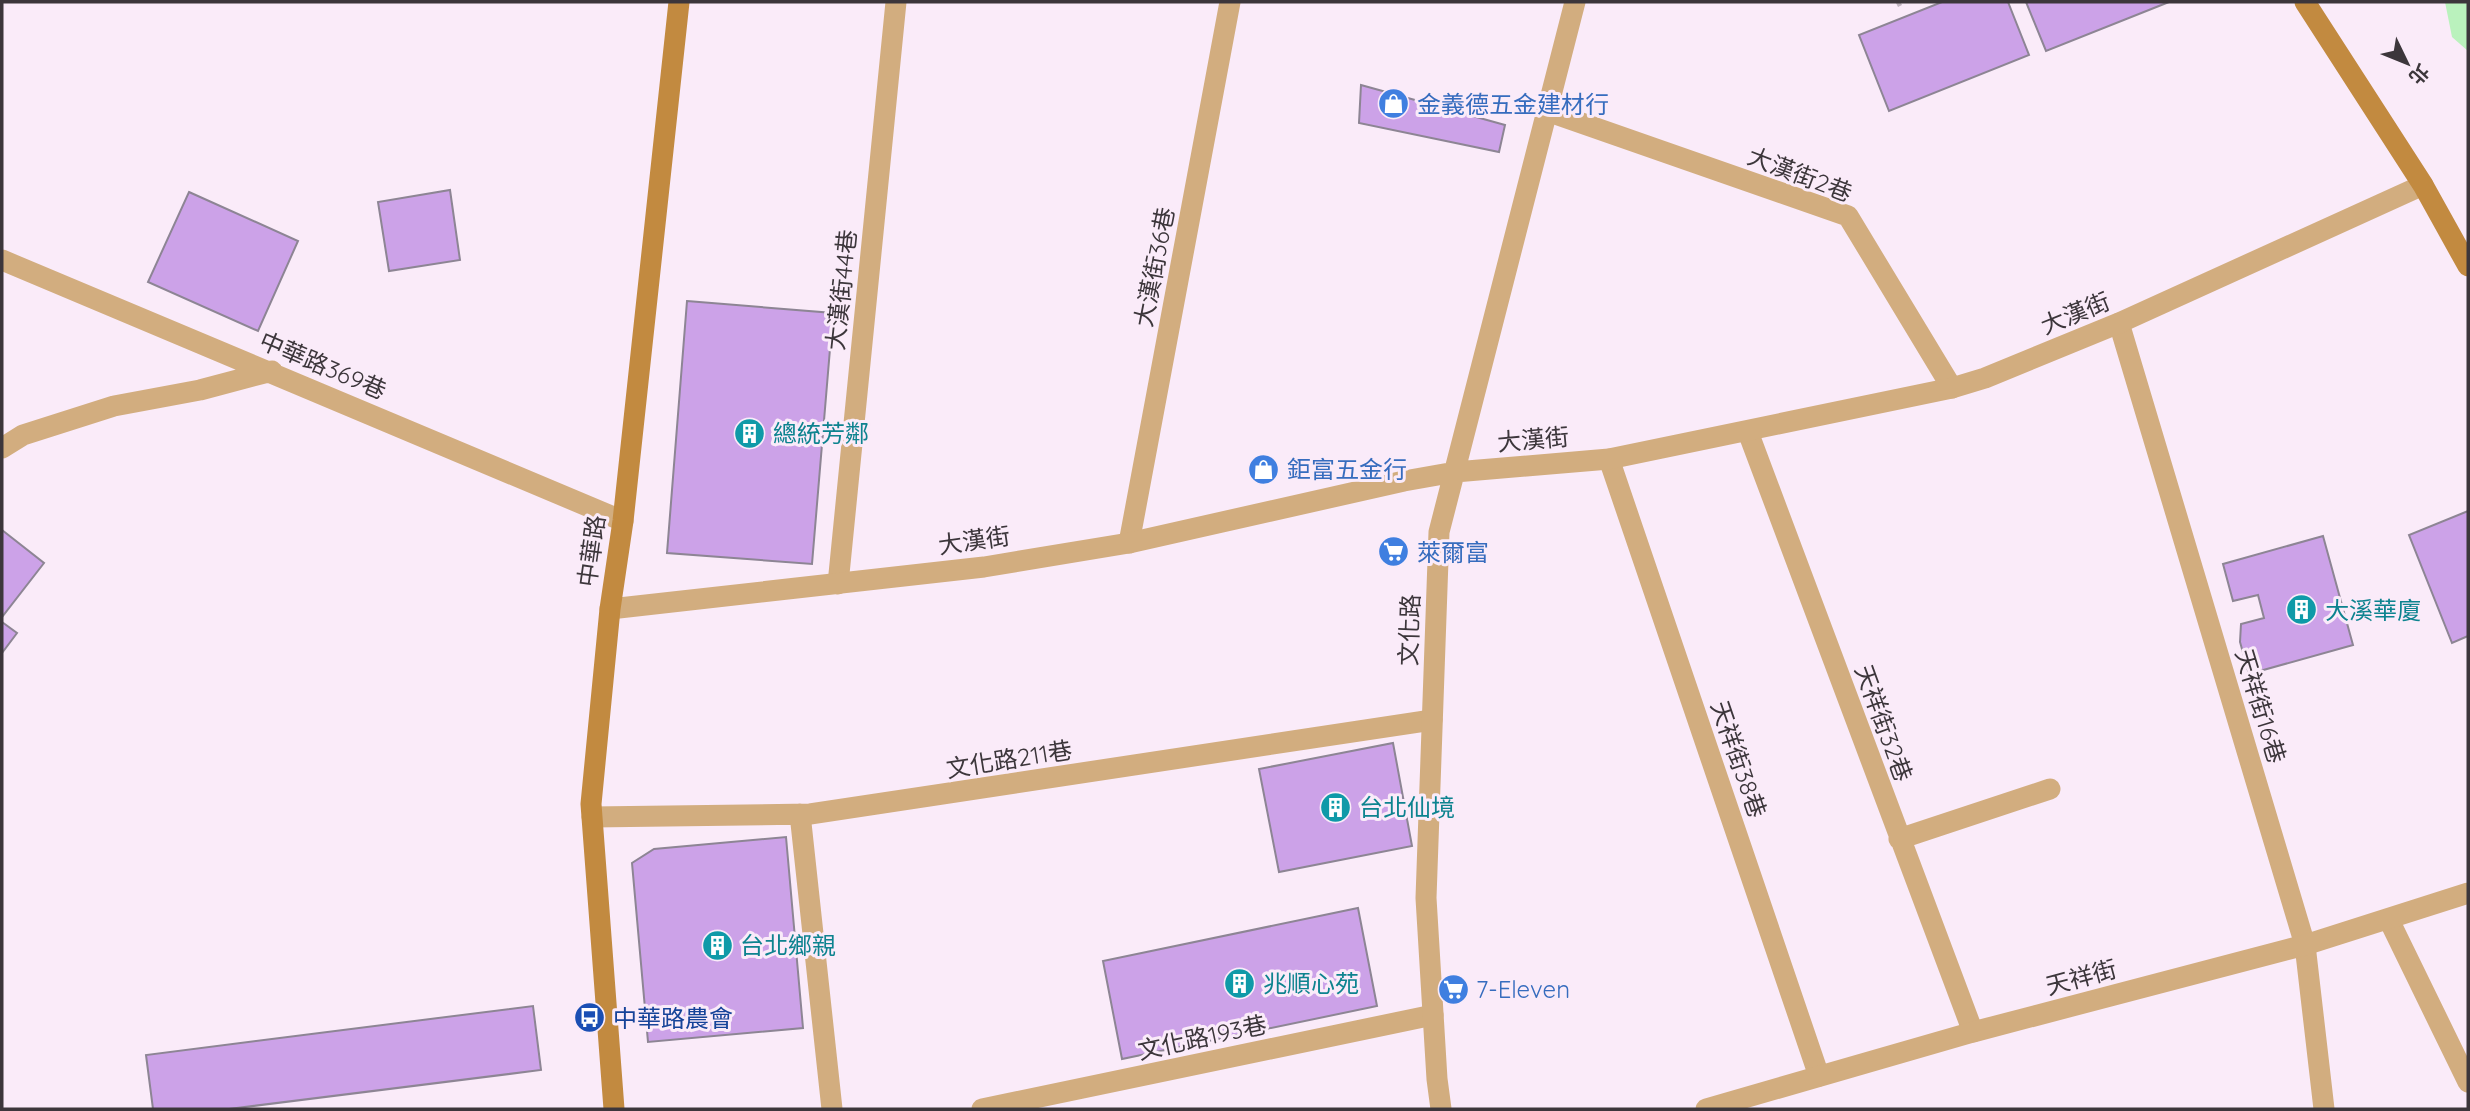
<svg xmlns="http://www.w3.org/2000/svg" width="2470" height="1111" font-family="Quicksand,'Noto Sans TC',sans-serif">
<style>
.green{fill:#baf2bd}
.building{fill:#cca2e8;stroke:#8d8594;stroke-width:2}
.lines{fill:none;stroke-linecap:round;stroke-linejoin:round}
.path{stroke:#bfb3be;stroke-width:4.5;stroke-dasharray:5 5;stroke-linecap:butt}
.lane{stroke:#d2ad7f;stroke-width:21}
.street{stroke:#d2ad7f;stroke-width:21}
.secondary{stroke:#c28a40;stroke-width:21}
.labels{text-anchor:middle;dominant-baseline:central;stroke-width:6;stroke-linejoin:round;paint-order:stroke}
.shop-label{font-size:24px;fill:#366cbe;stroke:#faebf9;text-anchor:start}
.street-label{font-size:24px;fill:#3c363b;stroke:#faebf9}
.culture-label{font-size:24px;fill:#0d838f;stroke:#faebf9;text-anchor:start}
.transit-label{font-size:24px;fill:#164399;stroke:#faebf9;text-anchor:start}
</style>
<rect width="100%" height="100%" fill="#faebf9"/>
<path class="green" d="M 2445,2 L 2468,2 L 2468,51 L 2452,37 Z"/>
<path class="building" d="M 1942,2 L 2008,2 L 2029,55 L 1889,111 L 1859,35 Z
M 2026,2 L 2169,2 L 2046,51 Z
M 1361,85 L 1505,125 L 1499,152 L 1359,123 Z
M 450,190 L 460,260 L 389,271 L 378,202 Z
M 189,192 L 298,241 L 258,331 L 148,282 Z
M 687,301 L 833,313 L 812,564 L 667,553 Z
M 2468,511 L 2468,636 L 2452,643 L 2409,535 Z
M 2,530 L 44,563 L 2,617 Z
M 2323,536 L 2353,645 L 2249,674 L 2240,642 L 2241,624 L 2264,618 L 2258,595 L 2233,601 L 2223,564 Z
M 2,622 L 17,633 L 2,653 Z
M 1393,743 L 1412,846 L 1279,872 L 1259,769 Z
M 786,837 L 803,1028 L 648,1042 L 632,863 L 654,849 Z
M 1358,908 L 1377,1006 L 1122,1059 L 1103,961 Z
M 533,1006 L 541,1070 L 229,1109 L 153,1109 L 146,1055 Z"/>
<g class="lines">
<path class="path" d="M 1898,2 L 1900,6"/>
<path class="lane" d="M 1547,111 L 1848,216 L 1952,388
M 2,260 L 623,521
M 2119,323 L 2305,945 L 2324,1109
M 1748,432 L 1973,1032
M 2,448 L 23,435 L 114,406 L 200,390 L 272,371
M 1609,459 L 1819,1076
M 1129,543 L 1230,2
M 838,584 L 896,2
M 800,814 L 832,1109
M 592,817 L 810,814 L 1432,720
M 1899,839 L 2050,789
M 2389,920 L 2468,1082
M 982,1109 L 1433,1015"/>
<path class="street" d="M 610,609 L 984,567 L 1129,543 L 1404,481 L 1455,472 L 1609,459 L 1952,388 L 1985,378 L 2119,323 L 2423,185
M 1441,1109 L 1437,1079 L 1426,898 L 1439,532 L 1575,2
M 1706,1109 L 1973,1032 L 2305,945 L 2468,893"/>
<path class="secondary" d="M 2305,2 L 2423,185 L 2468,266
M 614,1109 L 591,804 L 610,609 L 623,521 L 679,2"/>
</g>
<defs>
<symbol id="shop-disc" viewBox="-11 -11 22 22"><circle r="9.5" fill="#3f7fe0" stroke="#faebf9"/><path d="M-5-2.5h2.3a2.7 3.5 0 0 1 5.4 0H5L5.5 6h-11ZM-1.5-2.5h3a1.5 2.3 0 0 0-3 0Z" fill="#fff"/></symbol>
<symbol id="building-disc" viewBox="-11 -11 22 22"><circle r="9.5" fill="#0f9aa8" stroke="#faebf9"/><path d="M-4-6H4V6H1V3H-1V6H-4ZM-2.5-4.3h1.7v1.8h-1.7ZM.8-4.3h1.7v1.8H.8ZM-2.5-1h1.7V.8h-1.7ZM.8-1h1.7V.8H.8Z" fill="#fff"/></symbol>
<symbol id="supermarket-disc" viewBox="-11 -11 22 22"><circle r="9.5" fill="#3f7fe0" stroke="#faebf9"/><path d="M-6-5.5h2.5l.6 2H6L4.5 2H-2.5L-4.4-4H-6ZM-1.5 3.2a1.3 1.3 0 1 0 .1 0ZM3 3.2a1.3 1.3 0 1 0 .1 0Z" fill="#fff"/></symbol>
<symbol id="bus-disc" viewBox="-11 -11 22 22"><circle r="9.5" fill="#1a4fb4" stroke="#faebf9"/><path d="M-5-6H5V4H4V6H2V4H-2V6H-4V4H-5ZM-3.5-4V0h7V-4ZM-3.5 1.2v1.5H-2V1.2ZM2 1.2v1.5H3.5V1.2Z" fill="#fff"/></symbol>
</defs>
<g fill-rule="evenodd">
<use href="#shop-disc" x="1376" y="86" width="35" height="35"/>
<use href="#building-disc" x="732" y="416" width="35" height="35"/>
<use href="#shop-disc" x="1246" y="452" width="35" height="35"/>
<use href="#supermarket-disc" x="1376" y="534" width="35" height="35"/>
<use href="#building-disc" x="2284" y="592" width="35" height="35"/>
<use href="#building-disc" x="1318" y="790" width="35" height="35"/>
<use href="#building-disc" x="700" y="928" width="35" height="35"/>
<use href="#building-disc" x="1222" y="966" width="35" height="35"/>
<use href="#supermarket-disc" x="1436" y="972" width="35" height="35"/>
<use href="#bus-disc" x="572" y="1000" width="35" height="35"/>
</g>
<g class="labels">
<g class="shop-label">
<text x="1417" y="104">金義德五金建材行</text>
<text x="1287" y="469">鉅富五金行</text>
<text x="1417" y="552">萊爾富</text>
<text x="1476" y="989">7-Eleven</text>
</g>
<g class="street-label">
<text transform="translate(1800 174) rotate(21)">大漢街2巷</text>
<text transform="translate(1154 267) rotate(-79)">大漢街36巷</text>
<text transform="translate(841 290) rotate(-84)">大漢街44巷</text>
<text transform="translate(2075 313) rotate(-22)">大漢街</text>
<text transform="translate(323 365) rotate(23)">中華路369巷</text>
<text transform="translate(1533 439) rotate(-5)">大漢街</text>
<text transform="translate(974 540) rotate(-8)">大漢街</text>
<text transform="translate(591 551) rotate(-82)">中華路</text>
<text transform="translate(1409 630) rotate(-88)">文化路</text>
<text transform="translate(2261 706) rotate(73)">天祥街16巷</text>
<text transform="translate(1884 723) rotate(70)">天祥街32巷</text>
<text transform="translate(1009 759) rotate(-9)">文化路211巷</text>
<text transform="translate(1739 759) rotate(71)">天祥街38巷</text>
<text transform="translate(2081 977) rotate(-15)">天祥街</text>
<text transform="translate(1202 1037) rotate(-12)">文化路193巷</text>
</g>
<g class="culture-label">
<text x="773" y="433">總統芳鄰</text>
<text x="2325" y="610">大溪華廈</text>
<text x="1359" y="807">台北仙境</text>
<text x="740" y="945">台北鄉親</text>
<text x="1263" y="983">兆順心苑</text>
</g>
<g class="transit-label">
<text x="613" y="1018">中華路農會</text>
</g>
</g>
<rect width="2470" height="1111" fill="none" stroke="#3c363b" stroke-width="7"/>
<g transform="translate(2407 63) rotate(133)" stroke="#faebf9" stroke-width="5" paint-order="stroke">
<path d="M0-5L12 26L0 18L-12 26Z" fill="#3c363b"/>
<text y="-10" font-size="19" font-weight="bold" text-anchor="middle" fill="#3c363b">北</text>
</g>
</svg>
